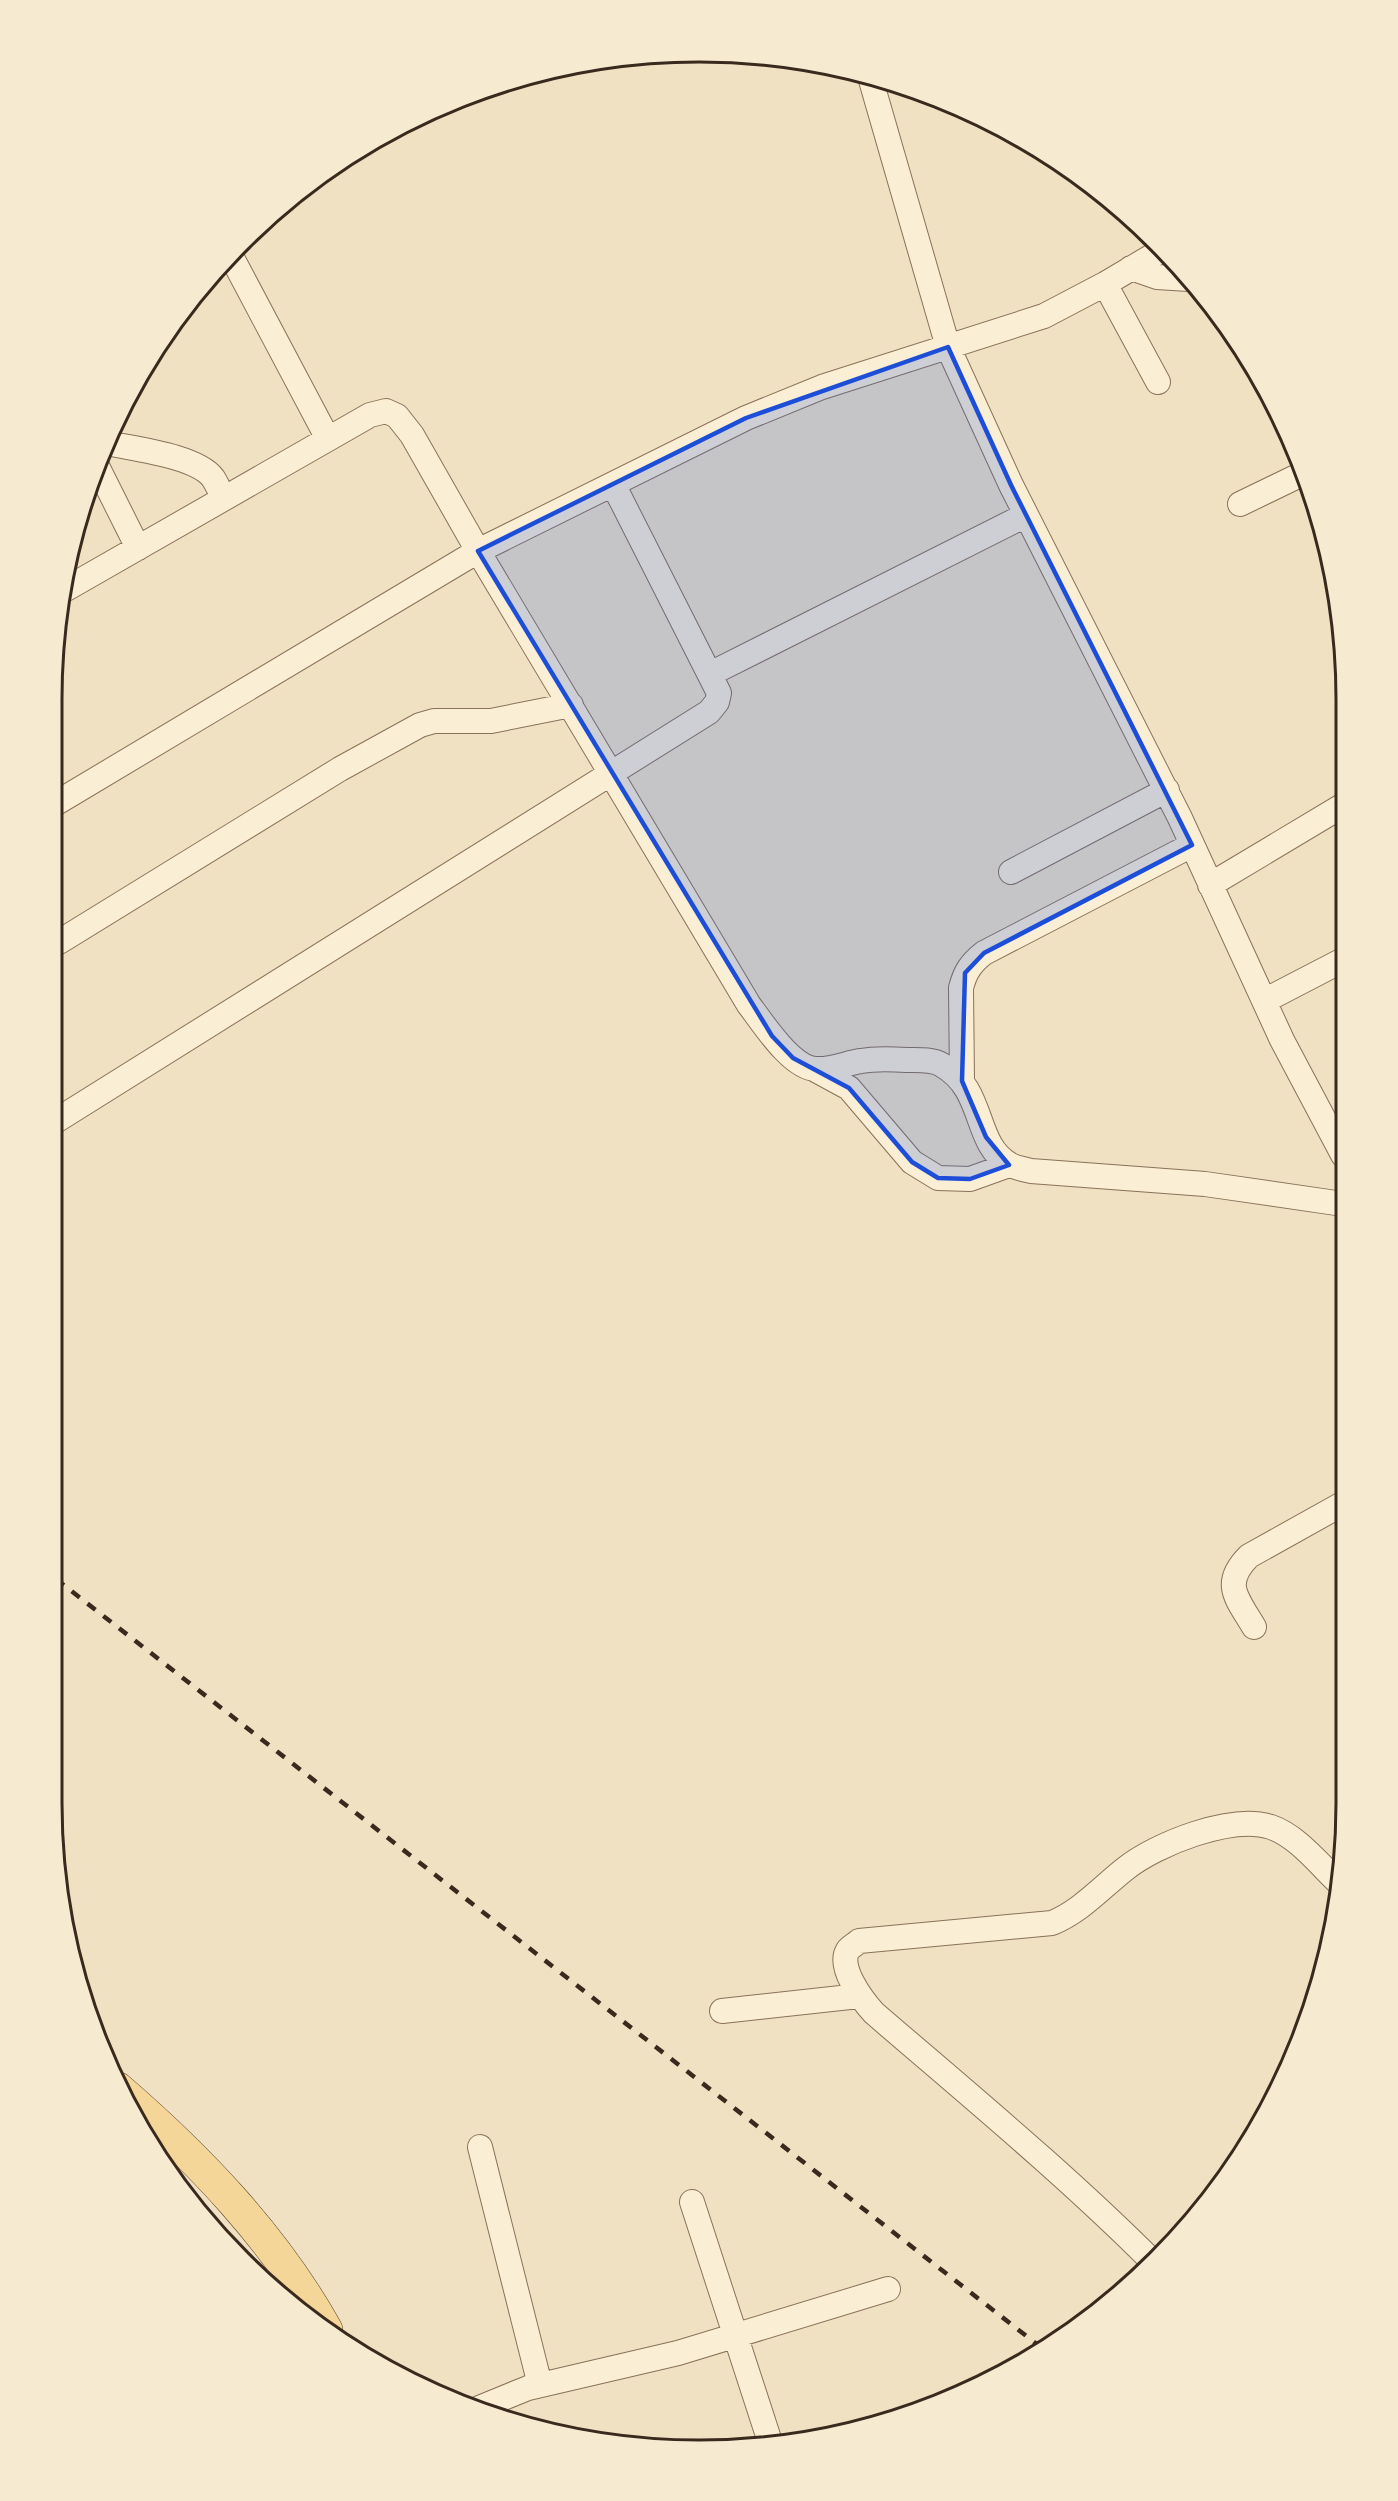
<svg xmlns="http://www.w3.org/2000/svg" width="1398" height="2501" font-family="'Roboto Serif',serif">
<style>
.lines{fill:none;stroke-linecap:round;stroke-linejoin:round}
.street-casing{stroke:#897258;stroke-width:26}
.primary-casing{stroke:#57402d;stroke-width:34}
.street{stroke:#faeed5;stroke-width:24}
.primary{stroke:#f4d698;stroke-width:33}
.rail{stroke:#392a1d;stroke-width:4.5;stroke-dasharray:10 10;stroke-linecap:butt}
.marked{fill:#1d4ed8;fill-opacity:0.2;stroke:#1d4ed8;stroke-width:4.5;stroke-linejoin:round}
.rim{fill:none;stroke:#392a1d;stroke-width:3}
</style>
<rect width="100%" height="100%" fill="#efe1c2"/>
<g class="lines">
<defs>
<path id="street" d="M 870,77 L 948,347 L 1011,485 L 1180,818 L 1282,1040 L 1343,1155
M 230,254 L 328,439
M 1131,268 L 1157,277 L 1189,279
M 1105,284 L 1158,382
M 107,443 C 134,449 197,456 213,478 C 217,484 220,492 224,498
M 97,466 L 138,548
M 1240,504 L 1304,473
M 66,589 L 370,415 L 386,411 L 397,416 L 412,435 L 478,551 L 749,1005 C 763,1023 791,1068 816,1069 C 832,1070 846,1063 861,1061 C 876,1058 892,1059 907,1060 C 917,1060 933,1059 942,1065 C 986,1090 973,1143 1009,1164 C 1015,1168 1024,1169 1031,1171 L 1205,1184 L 1343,1204
M 710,674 L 1026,515
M 53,805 L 478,551 L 746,418 L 822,387 L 1044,316 L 1105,284 L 1164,249
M 1011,872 L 1167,790
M 1210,885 L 1342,806
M 59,942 L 340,769 L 420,725 L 434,721 L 491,721 L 571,705
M 1264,1001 L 1343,960
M 814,1069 L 849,1088 L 912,1162 L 938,1178 L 970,1179 L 1009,1165
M 962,1081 L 961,988 C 965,972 971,963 984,953 L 1192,845
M 54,1122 L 709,712 L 717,702 L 719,693 L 613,484
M 1254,1627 C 1237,1598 1221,1584 1249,1556 L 1344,1503
M 722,2011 L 859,1996
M 480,2147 L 540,2385
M 692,2202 L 771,2445
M 1153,2262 C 1065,2174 968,2094 874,2013 C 863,2001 837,1967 848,1950 C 850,1947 856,1944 859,1941 L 1052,1923 C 1081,1911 1101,1888 1125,1869 C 1156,1844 1232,1814 1271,1827 C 1297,1836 1318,1863 1338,1882
M 479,2408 L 528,2388 L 678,2353 L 888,2289"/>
<path id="primary" d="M 118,2089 C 199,2159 274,2237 326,2330"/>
</defs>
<use href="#street" class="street-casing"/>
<use href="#primary" class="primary-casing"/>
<use href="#street" class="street"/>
<use href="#primary" class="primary"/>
<path class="rail" d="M 56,1579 L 1043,2349"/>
</g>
<path class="marked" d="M 948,347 L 1011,485 L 1192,845 L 984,953 L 965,973 L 962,1081 L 986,1137 L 1009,1165 L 970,1179 L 938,1178 L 912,1162 L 849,1088 L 793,1058 L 772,1036 L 478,551 L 746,418 Z"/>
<path d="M0 0H1398V2501H0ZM699 62H699A637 637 0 0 1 1336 699V1803A637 637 0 0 1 699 2440H699A637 637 0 0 1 62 1803V699A637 637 0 0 1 699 62Z" fill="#f6ebd1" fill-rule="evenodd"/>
<path class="rim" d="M699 62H699A637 637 0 0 1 1336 699V1803A637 637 0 0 1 699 2440H699A637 637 0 0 1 62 1803V699A637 637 0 0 1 699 62Z"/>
</svg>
